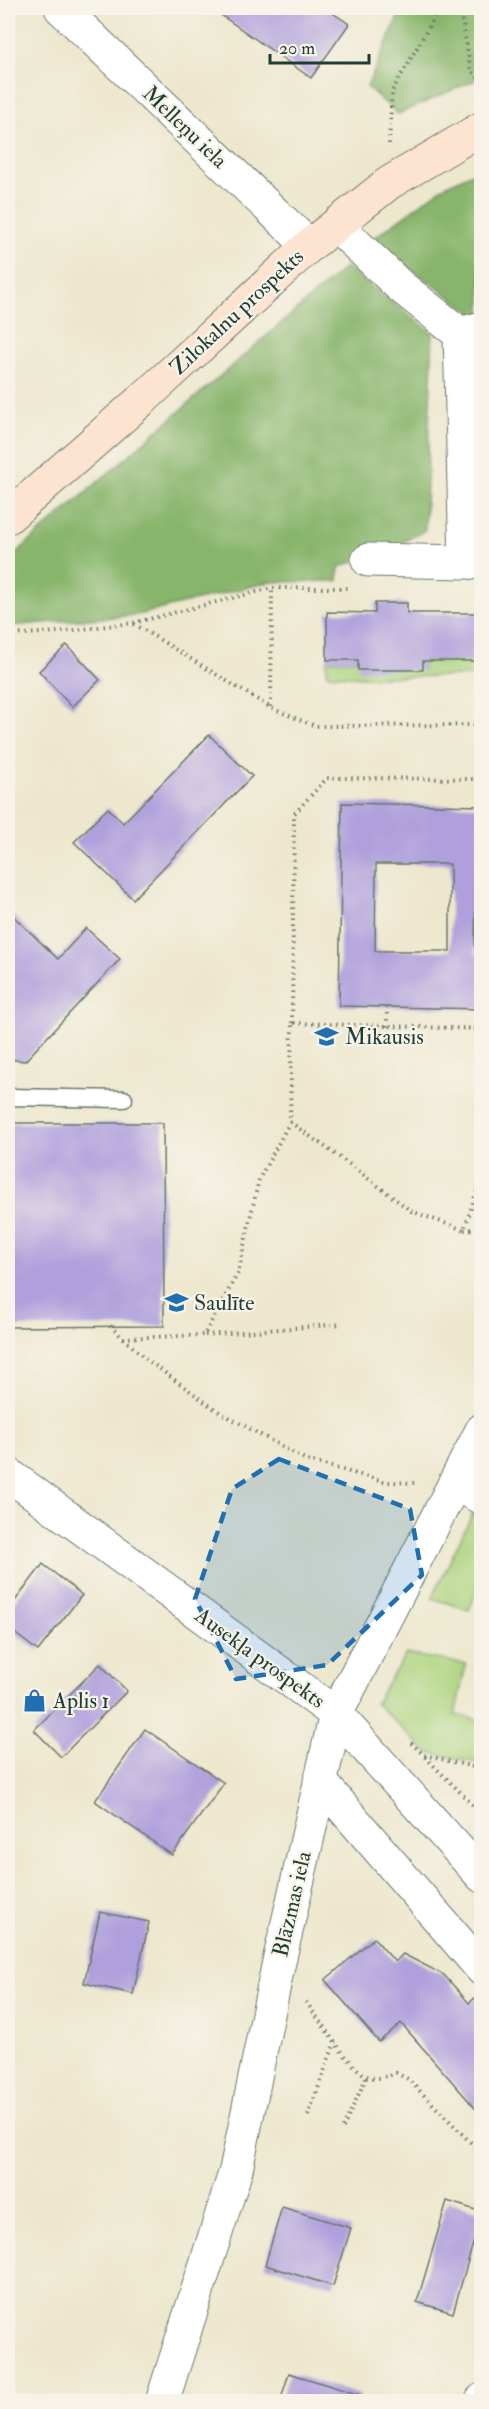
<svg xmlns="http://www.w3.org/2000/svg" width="489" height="2409" font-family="'IM FELL Double Pica',serif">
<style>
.green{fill:#abd37d;stroke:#658858;stroke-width:1.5}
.forest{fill:#88b56c;stroke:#547950;stroke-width:1.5}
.building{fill:#af9fdc;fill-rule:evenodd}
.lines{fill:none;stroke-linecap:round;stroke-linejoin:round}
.service-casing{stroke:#67786a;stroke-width:19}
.minor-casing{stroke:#67786a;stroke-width:35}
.secondary-casing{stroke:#67786a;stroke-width:35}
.path{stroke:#67786a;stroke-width:4;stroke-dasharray:1.5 4.5;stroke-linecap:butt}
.service{stroke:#fff;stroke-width:16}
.minor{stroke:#fff;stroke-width:33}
.secondary{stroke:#fde4d1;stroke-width:33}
.marked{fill:#1f6fb2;fill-opacity:0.2;stroke:#1f6fb2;stroke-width:4.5;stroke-dasharray:12 8;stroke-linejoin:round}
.labels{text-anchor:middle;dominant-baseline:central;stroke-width:4.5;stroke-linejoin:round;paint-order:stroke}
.street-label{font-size:22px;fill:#1f3d34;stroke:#f7f3e8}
.poi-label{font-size:22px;fill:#1f3d34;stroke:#f7f3e8;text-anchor:start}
</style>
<rect width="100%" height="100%" fill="#f7f3e8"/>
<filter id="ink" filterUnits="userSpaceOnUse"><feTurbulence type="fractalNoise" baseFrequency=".0167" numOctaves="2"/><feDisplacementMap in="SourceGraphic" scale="12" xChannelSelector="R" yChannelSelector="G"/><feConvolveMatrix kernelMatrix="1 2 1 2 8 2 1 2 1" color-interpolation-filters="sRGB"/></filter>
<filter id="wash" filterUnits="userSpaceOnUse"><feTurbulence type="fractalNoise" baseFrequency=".008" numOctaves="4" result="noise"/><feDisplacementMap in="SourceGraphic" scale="24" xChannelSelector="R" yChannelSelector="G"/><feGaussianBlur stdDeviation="1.35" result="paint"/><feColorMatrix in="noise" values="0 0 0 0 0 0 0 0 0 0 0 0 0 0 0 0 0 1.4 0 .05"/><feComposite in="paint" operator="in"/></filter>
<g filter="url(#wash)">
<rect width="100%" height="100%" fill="#ede7cd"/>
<path class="green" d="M 327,660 L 358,660 L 423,670 L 423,661 L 481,661 L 481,676 L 362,677 L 327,674 Z
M 475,1509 L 481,1512 L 481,1579 L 469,1610 L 432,1598 Z
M 406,1654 L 466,1664 L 455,1715 L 481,1720 L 481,1764 L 427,1752 L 375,1703 Z"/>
<path class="forest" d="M 402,8 L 481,8 L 482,77 L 398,114 L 367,87 Z
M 481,169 L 481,315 L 474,314 L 371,240 L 445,186 Z
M 346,267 L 433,333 L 425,530 L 391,549 L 339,567 L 338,581 L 269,582 L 137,615 L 8,626 L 8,560 Z"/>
<g id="blocks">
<path class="building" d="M 211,8 L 325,8 L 349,24 L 311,78 Z
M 375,603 L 407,603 L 407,613 L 482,613 L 482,661 L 423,661 L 423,670 L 358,670 L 358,660 L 327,660 L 327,612 L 375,613 Z
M 67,645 L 100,680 L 72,707 L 39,671 Z
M 209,735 L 252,776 L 133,899 L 74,842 L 108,808 L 123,823 Z
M 342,803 L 482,806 L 482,864 L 476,864 L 475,954 L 482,954 L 482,1009 L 339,1006 ZM 376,864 L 450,864 L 450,951 L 375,951 Z
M 8,911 L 58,959 L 86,928 L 120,959 L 25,1061 L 8,1059 Z
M 8,1123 L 163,1123 L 164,1326 L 8,1327 Z
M 43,1564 L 82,1595 L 38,1651 L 8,1628 L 8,1610 Z
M 100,1664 L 127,1691 L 61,1757 L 34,1730 Z
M 145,1729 L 224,1783 L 172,1855 L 95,1801 Z
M 100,1912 L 149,1922 L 133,1994 L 84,1983 Z
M 374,1938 L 395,1962 L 403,1954 L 444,1975 L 469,2003 L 482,1992 L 482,2116 L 401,2023 L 379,2042 L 325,1980 Z
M 447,2201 L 482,2212 L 453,2313 L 417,2302 Z
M 282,2207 L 351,2228 L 333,2286 L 265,2265 Z
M 289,2373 L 360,2395 L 359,2402 L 280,2402 Z"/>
</g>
</g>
<g filter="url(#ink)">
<use href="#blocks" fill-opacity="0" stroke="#67786a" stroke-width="1.5"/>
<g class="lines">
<defs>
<path id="service" d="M 8,1097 L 124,1099"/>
<path id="minor" d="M 61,8 L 309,246
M 336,225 L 400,286 L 460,334
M 482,328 L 460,334 L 466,562 L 482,563
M 368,560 L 466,562
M 8,1474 L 336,1714 L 482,1876
M 455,1484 L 482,1498
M 320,1781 L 482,1969
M 162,2402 L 236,2170 L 278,1966 L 336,1714 L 482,1430
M 481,2402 L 482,2400"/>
<path id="secondary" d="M 8,517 L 145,397 L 309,246 L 389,183 L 482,128"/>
</defs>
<use href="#service" class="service-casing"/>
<use href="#minor" class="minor-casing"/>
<use href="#secondary" class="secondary-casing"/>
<path class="path" d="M 460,8 L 471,71 L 482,81
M 389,144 L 392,91 L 440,8
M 134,624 L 271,708 L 315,726 L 482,725
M 8,635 L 58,632 L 133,623 L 272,588 L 350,588
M 271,707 L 272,588
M 387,1007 L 387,1027
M 292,1023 L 294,814 L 327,778 L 482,779
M 290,1122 L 349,1164 L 411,1211 L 464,1230 L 482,1175
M 464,1230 L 482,1228
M 110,1326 L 146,1359 L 216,1410 L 306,1460 L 386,1482 L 418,1483
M 205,1335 L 342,1324
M 123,1338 L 204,1335 L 238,1273 L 259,1179 L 290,1122 L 292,1023 L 482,1029
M 411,1743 L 424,1755 L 482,1769
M 425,1757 L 482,1814
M 306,2002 C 320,2020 347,2064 365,2075 C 376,2081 386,2077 396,2073 L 408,2079 L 482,2154
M 308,2116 L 335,2042
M 343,2128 L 367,2076"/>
<use href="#service" class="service"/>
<use href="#minor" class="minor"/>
<use href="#secondary" class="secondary"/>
</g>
</g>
<path class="marked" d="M 279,1459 L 410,1509 L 422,1575 L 327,1665 L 236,1679 L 195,1599 L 232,1489 Z"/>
<defs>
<symbol id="school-bare" viewBox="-9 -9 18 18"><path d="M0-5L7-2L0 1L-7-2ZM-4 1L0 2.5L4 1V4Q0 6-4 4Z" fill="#1f6fb2" stroke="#f7f3e8" stroke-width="2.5" paint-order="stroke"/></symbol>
<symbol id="shop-bare" viewBox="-9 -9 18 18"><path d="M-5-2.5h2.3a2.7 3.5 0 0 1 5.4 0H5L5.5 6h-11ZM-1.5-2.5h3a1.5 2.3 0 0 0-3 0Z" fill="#1f6fb2" stroke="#f7f3e8" stroke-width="2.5" paint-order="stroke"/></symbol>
</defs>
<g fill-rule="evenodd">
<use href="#school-bare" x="310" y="1020" width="33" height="33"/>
<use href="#school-bare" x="160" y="1286" width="33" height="33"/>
<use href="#shop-bare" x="18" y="1684" width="33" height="33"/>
</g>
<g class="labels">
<g class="street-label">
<text transform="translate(185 127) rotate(44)">Melleņu iela</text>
<text transform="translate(237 312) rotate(-43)">Zilokalnu prospekts</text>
<text transform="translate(260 1658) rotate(36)">Ausekļa prospekts</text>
<text transform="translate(292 1904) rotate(-77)">Blāzmas iela</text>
</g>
<g class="poi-label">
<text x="345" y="1037">Mikausis</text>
<text x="194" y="1303">Saulīte</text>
<text x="53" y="1701">Aplis 1</text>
</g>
</g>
<rect width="489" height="2409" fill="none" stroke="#f7f3e8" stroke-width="30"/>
<path d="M270 54v9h99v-9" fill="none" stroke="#1f3d34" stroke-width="3"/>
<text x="279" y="54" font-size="18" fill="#1f3d34" stroke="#f7f3e8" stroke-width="4.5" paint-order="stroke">20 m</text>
</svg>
